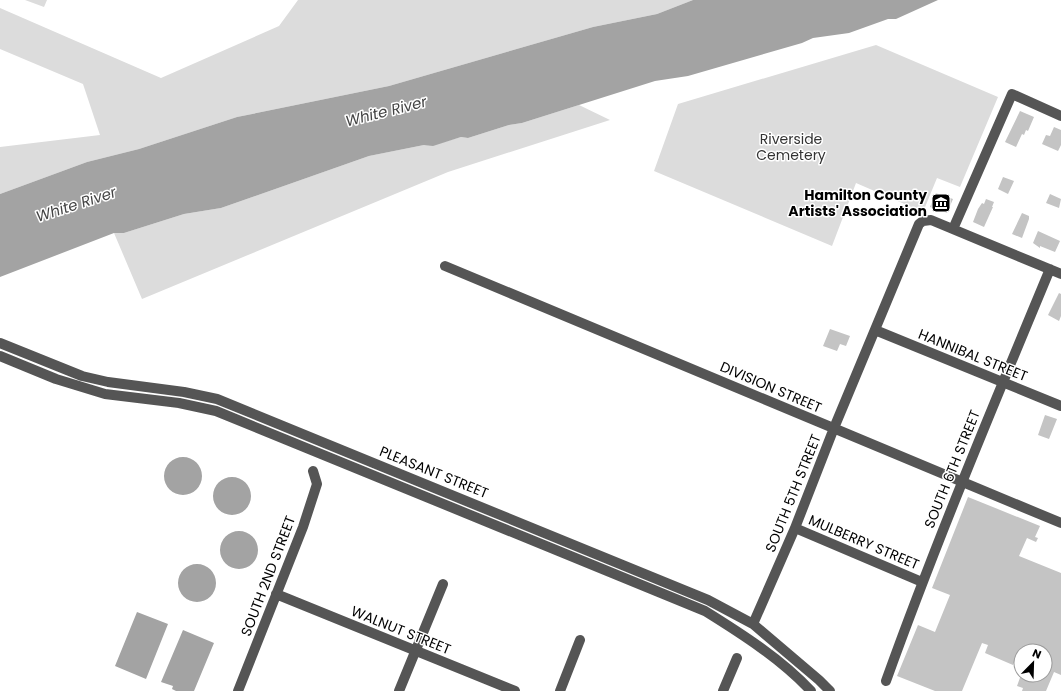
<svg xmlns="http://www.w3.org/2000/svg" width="1061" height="691" font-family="Poppins,sans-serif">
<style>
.green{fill:#dcdcdc}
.water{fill:#a3a3a3}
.building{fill:#c4c4c4}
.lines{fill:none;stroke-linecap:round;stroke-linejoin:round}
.minor{stroke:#555;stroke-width:10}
.labels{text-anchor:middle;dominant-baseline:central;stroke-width:3;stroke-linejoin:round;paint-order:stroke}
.park-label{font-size:14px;fill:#333;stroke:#fff}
.poi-label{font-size:14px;font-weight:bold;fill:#000;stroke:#fff;text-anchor:end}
.street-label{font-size:14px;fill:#000;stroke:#fff}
.water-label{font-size:15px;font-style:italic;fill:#444;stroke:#fff}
</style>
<rect width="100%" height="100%" fill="#fff"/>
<path class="green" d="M 25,0 L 47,0 L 44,7 Z
M 298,0 L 693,0 L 657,14 L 593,27 L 389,86 L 237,117 L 139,149 L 87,162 L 0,194 L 0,147 L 100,135 L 83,84 L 0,49 L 0,8 L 161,78 L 279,26 Z
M 876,45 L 998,97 L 960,187 L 937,178 L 923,212 L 856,183 L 832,246 L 654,171 L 678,104 Z
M 579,105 L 610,120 L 448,172 L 142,299 L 114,233 L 124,233 L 184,214 L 221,208 L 369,156 L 424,145 L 433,145 L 461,137 L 468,138 L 509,125 L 522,123 Z"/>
<path class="water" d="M 693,0 L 938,0 L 896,19 L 888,19 L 849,33 L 813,38 L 802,43 L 688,76 L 655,81 L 522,123 L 509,125 L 468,138 L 461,137 L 433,146 L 424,145 L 369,156 L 221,208 L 184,214 L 124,233 L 114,233 L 0,277 L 0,194 L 87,162 L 139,149 L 237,117 L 389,86 L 593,27 L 657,14 Z
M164 476a19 19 0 1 1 38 0a19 19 0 1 1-38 0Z
M213 496a19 19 0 1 1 38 0a19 19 0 1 1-38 0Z
M220 550a19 19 0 1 1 38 0a19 19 0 1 1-38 0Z
M178 583a19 19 0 1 1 38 0a19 19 0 1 1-38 0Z
M 137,612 L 168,624 L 146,679 L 115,666 Z
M 183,630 L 214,643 L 194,691 L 176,691 L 172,689 L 173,686 L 161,682 Z"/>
<path class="building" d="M 1020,111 L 1034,117 L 1028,131 L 1026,130 L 1024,135 L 1022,134 L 1016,147 L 1005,142 Z
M 1054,127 L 1061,130 L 1061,145 L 1058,151 L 1042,144 L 1046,135 L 1050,136 Z
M 1003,177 L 1014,181 L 1008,194 L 998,189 Z
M 936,193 L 953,199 L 947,213 L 930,207 Z
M 1050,194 L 1061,199 L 1059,208 L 1046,203 Z
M 986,199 L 994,202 L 992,207 L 993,207 L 984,227 L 973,222 L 978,209 L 982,203 L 984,204 Z
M 1022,213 L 1029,216 L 1029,219 L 1022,238 L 1012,234 Z
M 1038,231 L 1060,241 L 1055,252 L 1040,246 L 1040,248 L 1033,243 Z
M 1059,293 L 1061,294 L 1061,316 L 1059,321 L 1048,315 Z
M 830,329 L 850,336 L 846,346 L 840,344 L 837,351 L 823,346 Z
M 1045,415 L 1057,419 L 1049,439 L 1038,435 Z
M 968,497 L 1040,526 L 1035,537 L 1038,538 L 1036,542 L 1027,538 L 1019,556 L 1061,573 L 1061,675 L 1054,672 L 1046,691 L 1022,691 L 1023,688 L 1017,686 L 1021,675 L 1045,675 L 1045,651 L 1021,651 L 1021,659 L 1016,657 L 1013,665 L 985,653 L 988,645 L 982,643 L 962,691 L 935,691 L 897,676 L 918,625 L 935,632 L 950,595 L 932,588 Z"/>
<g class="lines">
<path class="minor" d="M 953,229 L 1012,94 L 1061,116
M 445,266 L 1061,523
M 875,330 L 1061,406
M 0,343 L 82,376 L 108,382 L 184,392 L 217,399 L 708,600 L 753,624 L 819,680 L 830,691
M 0,356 L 56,379 L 105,394 L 179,403 L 216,411 L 705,611 C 742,634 781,659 811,691
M 795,528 L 922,582
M 276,594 L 515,691
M 753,624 L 795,528 L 834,428 L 919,224 L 923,221 L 931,220 L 1061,274
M 886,681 C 936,542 993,406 1050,269
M 238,691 L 303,527 L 317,484 L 313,471
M 399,691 L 443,584
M 560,691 L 580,640
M 723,691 L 737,658"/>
</g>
<defs>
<symbol id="museum-square" viewBox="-11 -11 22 22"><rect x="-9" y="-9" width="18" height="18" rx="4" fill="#000" stroke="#fff"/><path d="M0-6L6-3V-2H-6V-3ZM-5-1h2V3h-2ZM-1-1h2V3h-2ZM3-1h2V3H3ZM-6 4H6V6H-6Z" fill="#fff"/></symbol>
</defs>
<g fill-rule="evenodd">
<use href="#museum-square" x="930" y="192" width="22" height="22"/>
</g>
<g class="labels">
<g class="park-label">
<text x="791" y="139">Riverside<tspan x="791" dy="16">Cemetery</tspan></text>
</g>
<g class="poi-label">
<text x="927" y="195">Hamilton County<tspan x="927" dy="16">Artists' Association</tspan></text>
</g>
<g class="street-label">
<text transform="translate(973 355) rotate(22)">HANNIBAL STREET</text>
<text transform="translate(771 387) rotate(23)">DIVISION STREET</text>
<text transform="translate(952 469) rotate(-68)">SOUTH 6TH STREET</text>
<text transform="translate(434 472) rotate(22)">PLEASANT STREET</text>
<text transform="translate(793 493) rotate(-68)">SOUTH 5TH STREET</text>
<text transform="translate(864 542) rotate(23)">MULBERRY STREET</text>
<text transform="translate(268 576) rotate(-69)">SOUTH 2ND STREET</text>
<text transform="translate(401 630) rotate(22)">WALNUT STREET</text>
</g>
<g class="water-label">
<text transform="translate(386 111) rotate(-14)">White River</text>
<text transform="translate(76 204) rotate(-18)">White River</text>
</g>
</g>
<g transform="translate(1033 663) rotate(23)"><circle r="19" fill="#ffffff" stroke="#999999"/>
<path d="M0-3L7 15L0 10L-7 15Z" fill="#000000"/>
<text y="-6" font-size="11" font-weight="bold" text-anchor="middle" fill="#000000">N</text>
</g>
</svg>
